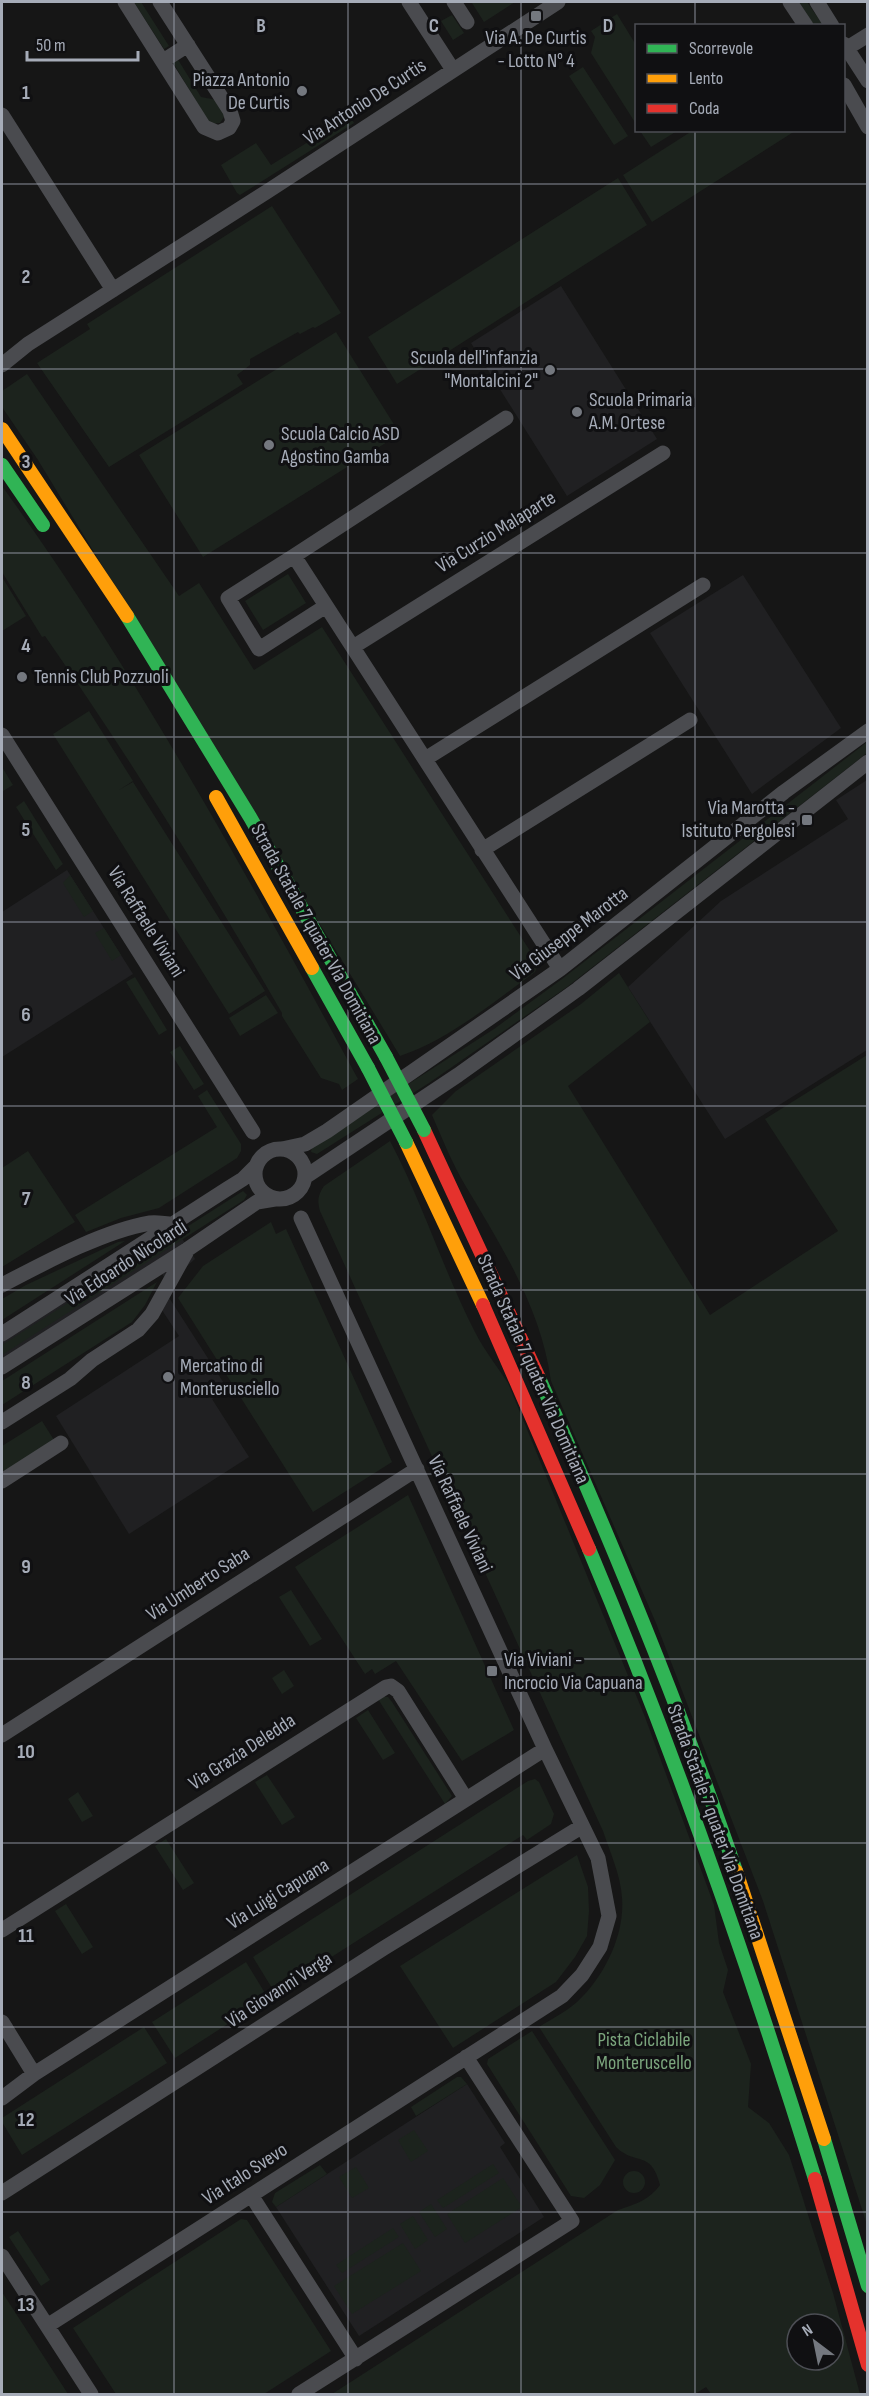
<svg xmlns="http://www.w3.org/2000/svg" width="869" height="2396" font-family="'Sofia Sans Condensed',sans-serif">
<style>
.built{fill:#202022}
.green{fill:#1c231d;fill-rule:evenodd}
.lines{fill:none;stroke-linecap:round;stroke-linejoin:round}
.street{stroke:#4a4b4f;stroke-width:15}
.fast{stroke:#30b455;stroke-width:14}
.slow{stroke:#ff9f0a;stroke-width:14}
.jam{stroke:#e5322d;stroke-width:14}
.fast-bridge{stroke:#30b455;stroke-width:14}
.grid{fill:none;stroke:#a6acb8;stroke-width:1.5;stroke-opacity:0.55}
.poi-dot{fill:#74787f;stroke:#101012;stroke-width:2}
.labels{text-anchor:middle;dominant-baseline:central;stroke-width:6;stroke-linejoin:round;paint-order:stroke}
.poi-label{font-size:20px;fill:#a6acb8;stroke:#101012;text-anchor:start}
.street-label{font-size:20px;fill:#a6acb8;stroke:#101012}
.park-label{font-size:20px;fill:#7ba57d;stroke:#101012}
.grid-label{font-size:20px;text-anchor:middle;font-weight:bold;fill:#a6acb8;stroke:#101012;stroke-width:6;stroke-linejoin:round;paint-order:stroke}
</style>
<rect width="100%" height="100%" fill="#161616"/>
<path class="built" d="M 561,286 L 657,439 L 567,496 L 471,343 Z
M 743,575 L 841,728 L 752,794 L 650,633 Z
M 867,780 L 867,1050 L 725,1139 L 628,987 L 721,901 L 848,819 L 836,800 Z
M 67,870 L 133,974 L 2,1057 L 2,912 Z
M 173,1224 L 195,1259 L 186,1267 L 168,1296 L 227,1388 L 212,1399 L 249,1457 L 129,1534 L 56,1416 L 179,1336 L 154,1298 L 164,1277 L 158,1267 L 2,1367 L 2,1334 Z
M 467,2084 L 505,2143 L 500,2147 L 544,2217 L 359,2336 L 276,2207 Z"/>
<path class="green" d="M 134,2 L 141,2 L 169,46 L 164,49 Z
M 474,2 L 515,2 L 484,22 L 472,3 Z
M 799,2 L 807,2 L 823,25 L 814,25 Z
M 617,14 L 636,45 L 636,124 L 591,53 L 595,37 L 591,31 Z
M 452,15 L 464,33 L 453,40 L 441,21 Z
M 177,58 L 201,97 L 217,100 L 226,114 L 220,123 L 210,124 L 172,61 Z
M 583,67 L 628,136 L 614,145 L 569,76 Z
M 350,116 L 354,123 L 240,195 L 237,193 L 221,165 L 256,143 L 271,165 Z
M 640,131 L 677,131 L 651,147 Z
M 692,131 L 692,130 L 795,131 L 652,222 L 623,175 Z
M 618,178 L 647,225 L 397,384 L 368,337 Z
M 272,206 L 341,313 L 315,328 L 313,327 L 300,334 L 298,332 L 250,359 L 250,365 L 237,375 L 243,384 L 109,467 L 37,363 L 90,329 L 87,324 Z
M 336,332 L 400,434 L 203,557 L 139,455 Z
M 27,374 L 179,596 L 199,583 L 254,670 L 322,627 L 532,954 L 537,967 L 535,972 C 492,1003 450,1039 400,1056 L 38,460 L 2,407 L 2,391 Z
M 2,486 C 137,673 248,877 358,1079 L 342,1090 L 339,1084 L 321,1078 L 282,1016 L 282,1013 C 208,884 130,758 45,636 L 42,637 L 2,572 Z
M 288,574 L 306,603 L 263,630 L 245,601 Z
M 2,577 L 26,616 L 2,631 Z
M 89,711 L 133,781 L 119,790 L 133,782 L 265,991 L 229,1014 L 53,734 Z
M 867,742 L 867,753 L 567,987 L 429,1083 L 317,1154 L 311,1152 L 312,1146 L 494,1029 L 562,979 Z
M 2,767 L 13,785 L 3,791 L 2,788 Z
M 24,801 L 63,864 L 56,870 L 16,807 Z
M 70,875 L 93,911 L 84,917 L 63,883 Z
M 104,928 L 121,955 L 112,961 L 95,933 Z
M 619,973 L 650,1022 L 568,1086 L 710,1315 L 838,1231 L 765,1119 L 867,1055 L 867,2225 L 763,1901 L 656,1623 L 551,1381 C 541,1308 502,1247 465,1185 C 452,1163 442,1138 432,1115 L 456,1091 L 581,1004 Z
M 135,977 L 167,1030 L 159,1035 L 126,982 Z
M 266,995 L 278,1013 L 240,1036 L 229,1018 Z
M 180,1046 L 204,1084 L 194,1090 L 170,1052 Z
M 207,1090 L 241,1144 L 241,1151 L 237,1158 L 159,1208 L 121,1218 L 86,1232 L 75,1215 L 217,1127 L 198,1096 Z
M 390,1141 C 423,1203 443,1270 475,1332 C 484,1350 497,1366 508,1383 L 645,1717 L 714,1905 L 719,1943 L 728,1970 L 723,1992 L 751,2064 L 748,2107 L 769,2123 L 789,2155 L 833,2293 L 860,2394 L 711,2394 L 706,2387 L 695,2394 L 332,2394 L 618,2210 C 636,2204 649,2200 660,2185 C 651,2149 635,2166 616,2147 L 539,2027 C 551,2019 566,2012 577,2002 C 604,1977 625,1935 622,1898 C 621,1876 610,1852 603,1831 L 320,1211 C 317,1200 318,1195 324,1186 ZM 797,2324 L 833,2324 L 833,2360 L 797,2360 Z
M 28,1151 L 75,1222 L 2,1267 L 2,1168 Z
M 243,1191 L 247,1195 L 244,1200 L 2,1355 L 2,1345 Z
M 271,1222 L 276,1234 L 286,1229 L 392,1462 L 313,1512 L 178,1298 L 203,1266 Z
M 125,1241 L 2,1320 L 2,1299 L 26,1285 L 118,1242 Z
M 157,1282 L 145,1305 L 132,1322 L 2,1405 L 2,1381 Z
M 42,1421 L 54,1440 L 2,1473 L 2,1446 Z
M 408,1495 L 514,1730 L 462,1761 L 396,1661 L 375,1674 L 372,1669 L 365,1674 L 295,1567 Z
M 291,1590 L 322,1639 L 310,1646 L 279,1597 Z
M 284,1670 L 294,1686 L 282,1694 L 272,1678 Z
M 382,1697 L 388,1697 L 392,1702 L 452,1796 L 445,1804 L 378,1699 Z
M 368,1710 L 395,1753 L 383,1760 L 356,1718 Z
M 267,1775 L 295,1817 L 282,1825 L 255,1782 Z
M 535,1779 L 539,1782 L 554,1814 L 551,1824 L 527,1840 L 523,1835 L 275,1993 L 253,1957 L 528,1781 Z
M 78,1792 L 93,1816 L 82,1822 L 68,1799 Z
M 166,1839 L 194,1883 L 183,1890 L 155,1846 Z
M 577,1855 L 588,1887 L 589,1911 L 587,1936 L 575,1957 L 556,1982 L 453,2048 L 400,1966 Z
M 66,1904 L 93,1947 L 82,1954 L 55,1911 Z
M 246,1962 L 268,1998 L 175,2058 L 152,2022 Z
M 144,2027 L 167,2063 L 22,2155 L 2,2122 L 2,2118 Z
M 532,2031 L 615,2160 L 600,2185 L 584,2198 L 571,2196 L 487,2064 L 488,2059 Z
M 457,2077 L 461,2077 L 467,2084 L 416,2116 L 411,2107 Z
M 414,2130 L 428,2151 L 411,2162 L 398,2140 Z
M 493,2164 L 499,2173 L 443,2208 L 437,2200 Z
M 320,2165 L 327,2174 L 276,2207 L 272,2202 L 275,2193 Z
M 356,2167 L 369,2188 L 352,2198 L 339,2177 Z
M623 2182a11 11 0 1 1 22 0a11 11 0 1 1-22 0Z
M 503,2178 L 522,2207 L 465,2243 L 447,2214 Z
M 431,2204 L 447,2229 L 435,2237 L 419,2212 Z
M 413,2216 L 428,2240 L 415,2249 L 400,2224 Z
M 241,2219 L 247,2220 L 331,2351 L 264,2394 L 116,2394 L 73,2328 Z
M 393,2228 L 399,2237 L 342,2273 L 336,2265 Z
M 18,2231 L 50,2280 L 41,2286 L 9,2237 Z
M 403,2243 L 421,2271 L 352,2314 L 334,2286 Z
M 2,2292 L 68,2394 L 2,2394 Z"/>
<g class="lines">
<path class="street" d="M 125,2 L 204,127 L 218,133 L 229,128 L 233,121 L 230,111 L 160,2
M 409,2 L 453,70
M 454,2 L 467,22
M 790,2 L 806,26
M 817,2 L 832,26
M 844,44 L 868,81
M 844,50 L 868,35
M 163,61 L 188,45
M 844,85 L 868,127
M 2,115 L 113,290
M 2,365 L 28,344 L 268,191 L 558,2
M 294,556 L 506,418
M 326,606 L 259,649 L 228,598 L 294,556 L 560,969
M 353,647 L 663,453
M 2,735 L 253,1132
M 425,759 L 703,585
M 482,850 L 690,720
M255 1174a25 25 0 1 1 50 0a25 25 0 1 1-50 0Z
M 282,1149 L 305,1144 L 327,1131 L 560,969 L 784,792 L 868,731
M 305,1177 L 458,1075 L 578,989 L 868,762
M 2,1285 C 44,1263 103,1231 150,1223 C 157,1222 166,1224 173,1224
M 2,1334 L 227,1189 L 243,1179 L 256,1166
M 2,1367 L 188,1249 L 257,1202 L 275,1199
M 2,1422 L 70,1379 L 92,1360 L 138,1330 L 152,1314 L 188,1249
M 2,1481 L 61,1443
M 2,1735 L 417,1469
M 2,1930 L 386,1687 L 391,1686 L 398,1691 L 466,1799
M 2,2022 L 34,2074
M 2,2098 L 34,2074 L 545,1749
M 2,2193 L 384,1948 L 581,1827
M 251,2195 L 356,2359
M 2,2256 L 91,2394
M 47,2326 L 562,1996 L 582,1975 L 600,1947 L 609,1916 L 598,1858 L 545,1749 L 301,1218
M 299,2394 L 572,2221 L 466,2057"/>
<path class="fast" d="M 2,465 L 43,525
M 127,616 L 250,817 L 386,1057
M 312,968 L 368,1068
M 539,1378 C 611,1540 679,1703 736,1871
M 589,1549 C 676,1755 749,1966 815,2179
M 824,2139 L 868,2286"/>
<path class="slow" d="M 2,429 L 127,616
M 216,797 L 312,968
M 406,1142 L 483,1305
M 736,1871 L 824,2139"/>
<path class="jam" d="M 424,1130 L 539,1378
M 483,1305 L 589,1549
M 815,2179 L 868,2365"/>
<path class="fast-bridge" d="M 386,1057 L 424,1130
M 368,1068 L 406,1142"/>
</g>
<path class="grid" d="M 174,2 L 174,2394M 348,2 L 348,2394M 521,2 L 521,2394M 695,2 L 695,26M 695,130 L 695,2394M 2,184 L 868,184M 2,369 L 868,369M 2,553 L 868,553M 2,737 L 868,737M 2,922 L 868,922M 2,1106 L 868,1106M 2,1290 L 868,1290M 2,1474 L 868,1474M 2,1659 L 868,1659M 2,1843 L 868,1843M 2,2027 L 868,2027M 2,2212 L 868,2212"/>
<g class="poi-dot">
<rect x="530" y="10" width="12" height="12" rx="3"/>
<circle cx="302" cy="91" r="6"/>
<circle cx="550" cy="370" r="6"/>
<circle cx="577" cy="412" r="6"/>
<circle cx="269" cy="445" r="6"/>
<circle cx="22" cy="677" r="6"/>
<rect x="801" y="814" width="12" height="12" rx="3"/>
<circle cx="168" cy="1377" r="6"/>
<rect x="486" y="1665" width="12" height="12" rx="3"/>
</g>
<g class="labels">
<g class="poi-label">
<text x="536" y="38" text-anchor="middle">Via A. De Curtis<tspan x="536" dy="23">- Lotto N° 4</tspan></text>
<text x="290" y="80" text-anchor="end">Piazza Antonio<tspan x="290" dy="23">De Curtis</tspan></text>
<text x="538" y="358" text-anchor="end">Scuola dell'infanzia<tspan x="538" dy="23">"Montalcini 2"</tspan></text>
<text x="589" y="400">Scuola Primaria<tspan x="589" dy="23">A.M. Ortese</tspan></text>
<text x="281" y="434">Scuola Calcio ASD<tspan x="281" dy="23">Agostino Gamba</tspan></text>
<text x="34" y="677">Tennis Club Pozzuoli</text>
<text x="795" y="808" text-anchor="end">Via Marotta -<tspan x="795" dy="23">Istituto Pergolesi</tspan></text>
<text x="180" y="1366">Mercatino di<tspan x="180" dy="23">Monterusciello</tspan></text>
<text x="504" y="1660">Via Viviani -<tspan x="504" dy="23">Incrocio Via Capuana</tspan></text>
</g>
<g class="street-label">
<text transform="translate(365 102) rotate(-33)">Via Antonio De Curtis</text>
<text transform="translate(496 532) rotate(-32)">Via Curzio Malaparte</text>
<text transform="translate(146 922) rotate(58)">Via Raffaele Viviani</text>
<text transform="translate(316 934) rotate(61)">Strada Statale 7 quater Via Domitiana</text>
<text transform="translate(569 934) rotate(-37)">Via Giuseppe Marotta</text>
<text transform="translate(126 1263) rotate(-33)">Via Edoardo Nicolardi</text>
<text transform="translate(533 1369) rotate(66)">Strada Statale 7 quater Via Domitiana</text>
<text transform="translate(460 1514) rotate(65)">Via Raffaele Viviani</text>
<text transform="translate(198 1584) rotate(-33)">Via Umberto Saba</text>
<text transform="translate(242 1752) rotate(-33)">Via Grazia Deledda</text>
<text transform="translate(715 1822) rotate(70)">Strada Statale 7 quater Via Domitiana</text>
<text transform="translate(278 1894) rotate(-32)">Via Luigi Capuana</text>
<text transform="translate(279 1990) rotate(-33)">Via Giovanni Verga</text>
<text transform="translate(245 2174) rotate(-33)">Via Italo Svevo</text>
</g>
<g class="park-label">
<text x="644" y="2040">Pista Ciclabile<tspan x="644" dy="23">Monteruscello</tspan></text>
</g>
</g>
<g class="grid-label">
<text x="261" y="32">B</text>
<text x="434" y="32">C</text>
<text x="608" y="32">D</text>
<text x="26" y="99">1</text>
<text x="26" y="283">2</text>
<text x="26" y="468">3</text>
<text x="26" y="652">4</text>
<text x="26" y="836">5</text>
<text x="26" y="1021">6</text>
<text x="26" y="1205">7</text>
<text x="26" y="1389">8</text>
<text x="26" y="1573">9</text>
<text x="26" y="1758">10</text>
<text x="26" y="1942">11</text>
<text x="26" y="2126">12</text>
<text x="26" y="2311">13</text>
</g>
<rect width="869" height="2396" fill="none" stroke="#a6acb8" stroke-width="6"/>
<rect x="635" y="24" width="210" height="108" fill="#101012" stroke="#4c4e54" stroke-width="1.5"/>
<rect x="647" y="44" width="30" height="9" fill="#30b455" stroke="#4c4e54" stroke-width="1.5"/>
<text x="689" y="54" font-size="18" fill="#a6acb8">Scorrevole</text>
<rect x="647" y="74" width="30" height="9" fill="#ff9f0a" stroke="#4c4e54" stroke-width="1.5"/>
<text x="689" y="84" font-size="18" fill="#a6acb8">Lento</text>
<rect x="647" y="104" width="30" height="9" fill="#e5322d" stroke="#4c4e54" stroke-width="1.5"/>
<text x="689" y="114" font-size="18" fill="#a6acb8">Coda</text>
<g transform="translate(815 2342) rotate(328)"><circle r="28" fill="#101012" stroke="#4c4e54" stroke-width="1.5"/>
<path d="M0-4.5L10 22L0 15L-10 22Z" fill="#74787f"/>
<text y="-9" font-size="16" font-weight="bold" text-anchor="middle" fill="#a6acb8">N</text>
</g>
<path d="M27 51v9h111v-9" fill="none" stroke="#a6acb8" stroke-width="3"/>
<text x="36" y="51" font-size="18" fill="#a6acb8" stroke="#101012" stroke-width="4.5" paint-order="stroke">50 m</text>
</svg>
